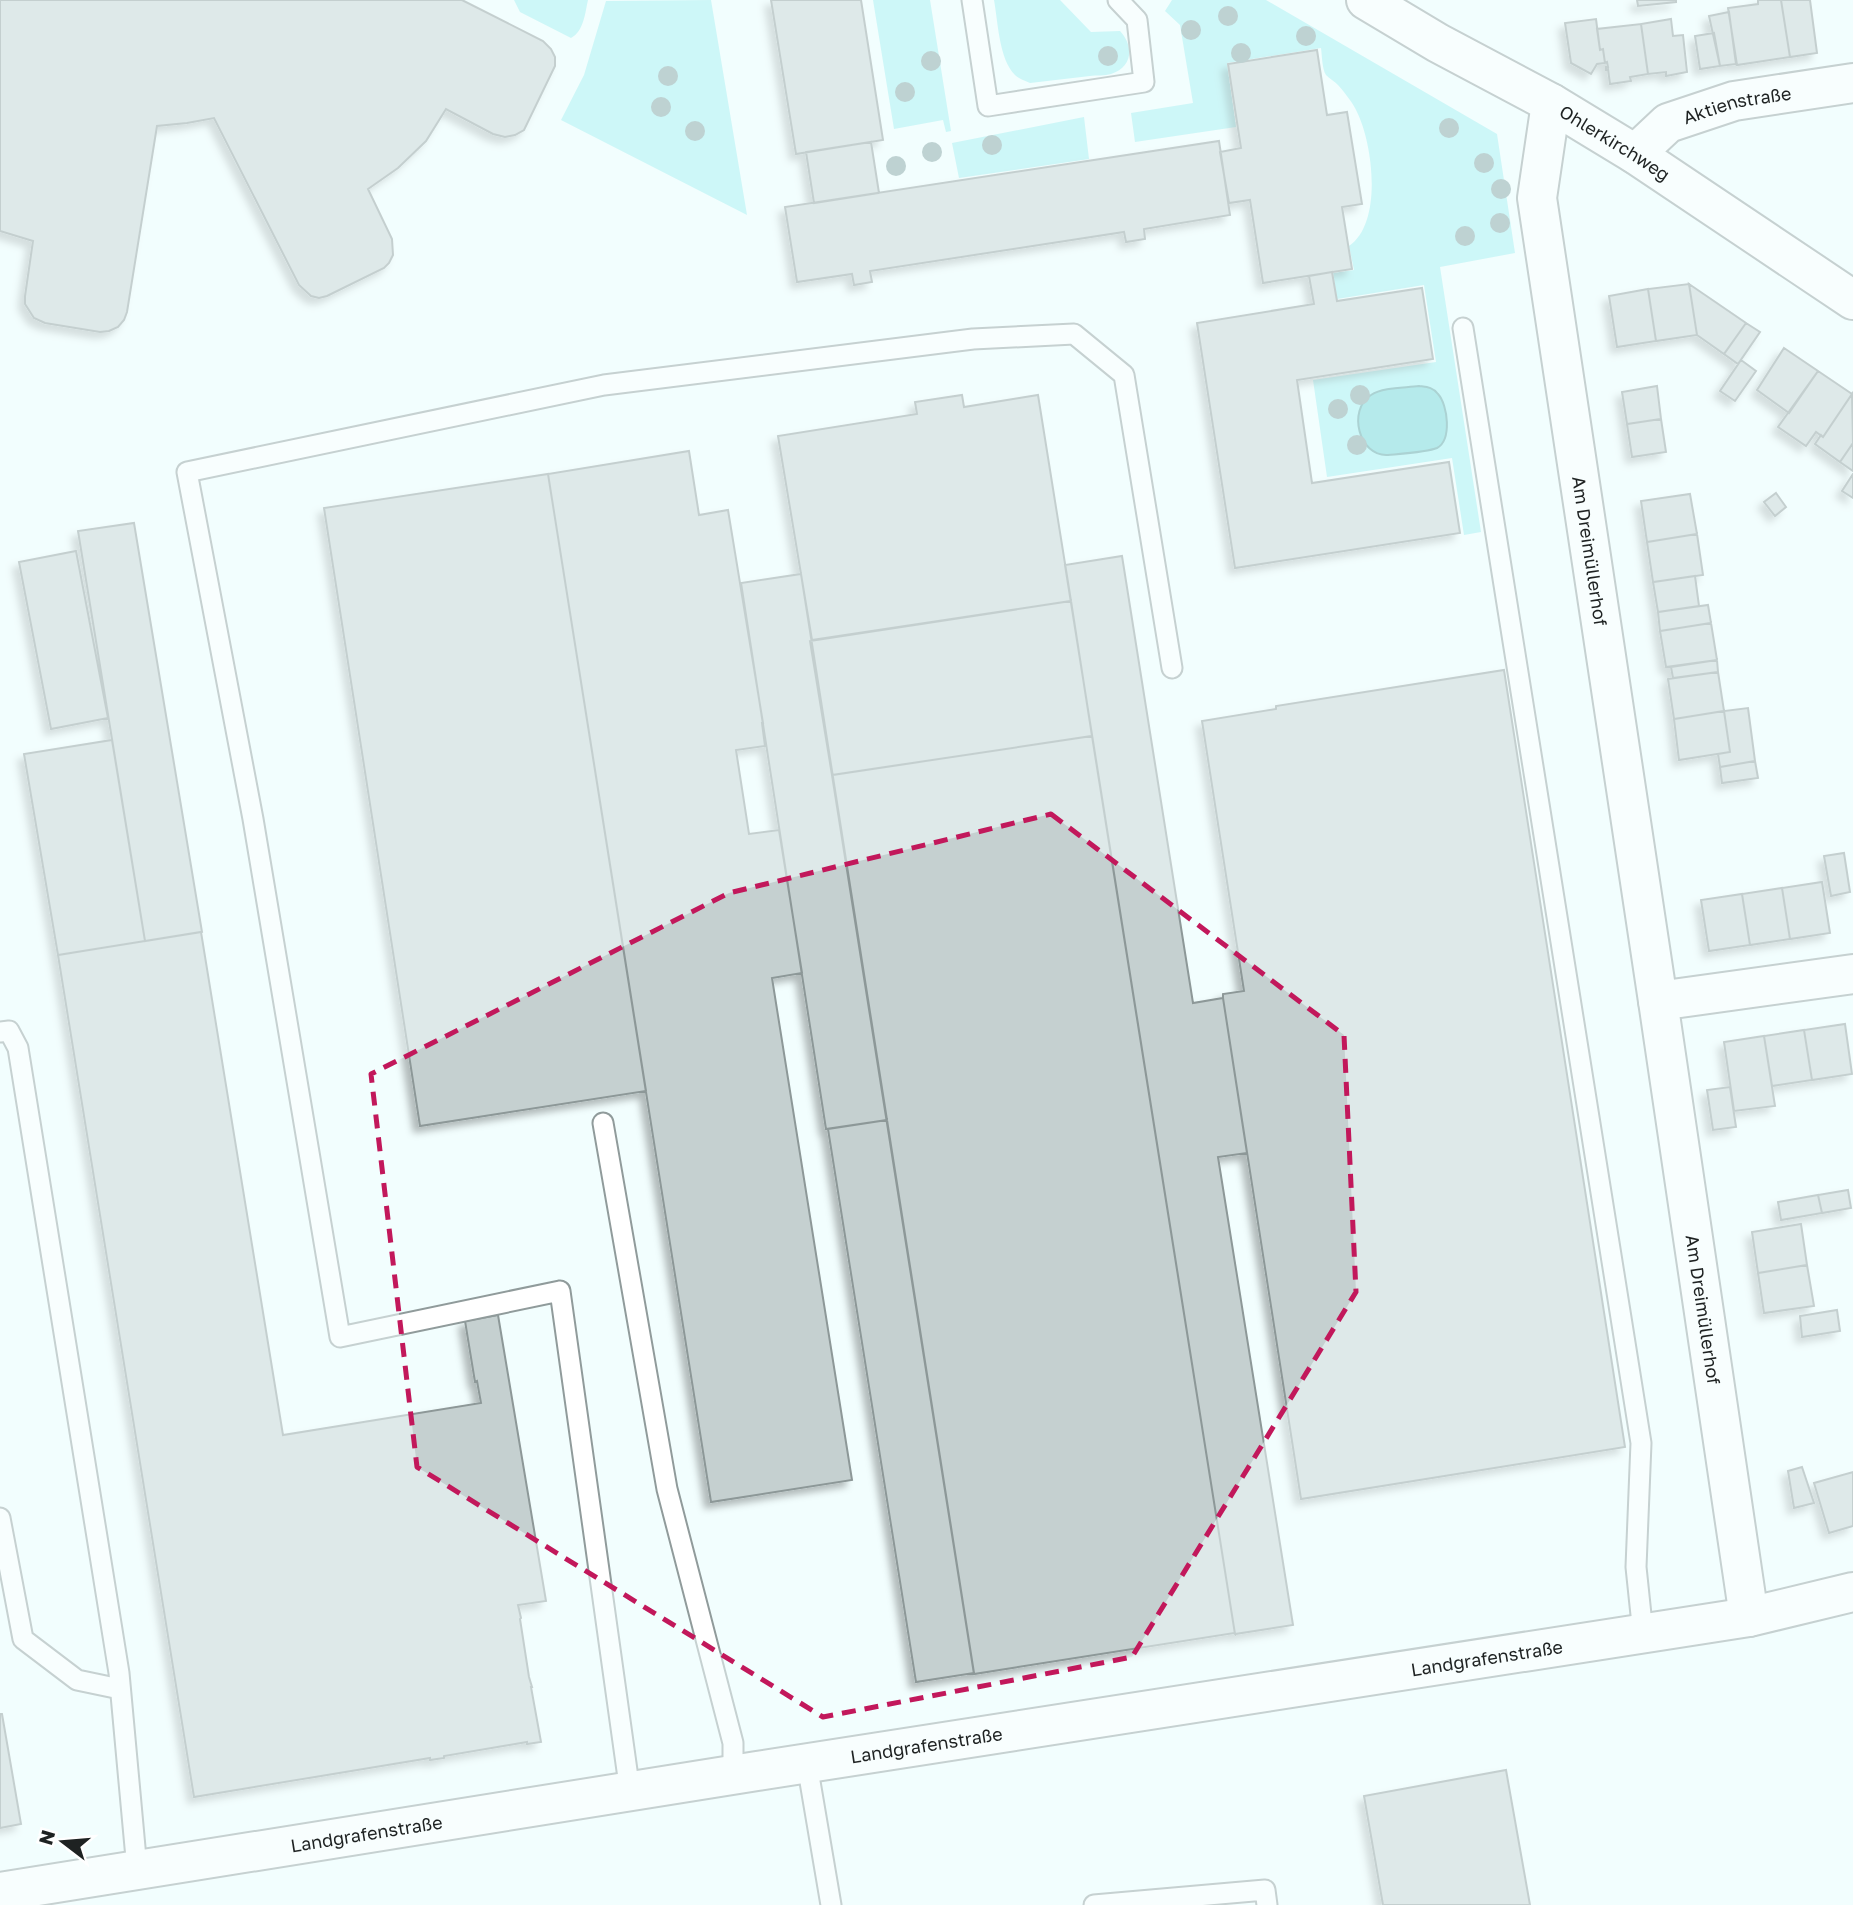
<svg xmlns="http://www.w3.org/2000/svg" width="1853" height="1905" font-family="'Golos Text',sans-serif">
<style>
.green{fill:#a1eff1}
.water{fill:#6bd3d5;stroke:#549e9f;stroke-width:2}
.building{fill:#c5d0d0;stroke:#8d9898;stroke-width:2;filter:url(#shadow)}
.lines{fill:none;stroke-linecap:round;stroke-linejoin:round}
.lane-casing{stroke:#909b9b;stroke-width:23}
.street-casing{stroke:#909b9b;stroke-width:42}
.secondary-casing{stroke:#909b9b;stroke-width:42}
.lane{stroke:#fff;stroke-width:19}
.street{stroke:#fff;stroke-width:38}
.secondary{stroke:#fff;stroke-width:38}
.tree{fill:#7e9d9e}
.marked{fill:none;stroke:#c2185b;stroke-width:5;stroke-dasharray:14 9;stroke-linejoin:round}
.labels{text-anchor:middle;dominant-baseline:central;stroke-width:6;stroke-linejoin:round;paint-order:stroke}
.street-label{font-size:18px;fill:#1e2222;stroke:#fff}
</style>
<defs>
<filter id="shadow"><feDropShadow dx="-6" dy="6" stdDeviation="3.5" flood-color="#0004"/></filter>
</defs>
<rect width="100%" height="100%" fill="#f2fefe"/>
<path class="green" d="M 514,0 L 588,0 C 585,13 584,31 571,38 L 520,12 Z
M 711,0 L 747,215 L 561,120 L 584,75 L 606,1 Z
M 873,0 L 930,0 L 951,131 L 946,132 L 943,120 L 894,129 Z
M 994,0 L 1060,0 L 1091,32 L 1120,31 C 1134,46 1133,67 1111,74 C 1105,76 1096,75 1090,76 C 1070,78 1050,81 1030,83 C 1024,80 1019,79 1015,75 C 999,59 998,22 994,0 Z
M 1172,0 L 1266,0 L 1497,134 L 1515,253 L 1440,267 L 1481,532 L 1464,535 L 1452,458 L 1327,477 L 1313,380 L 1436,362 L 1424,285 L 1337,299 L 1333,273 L 1354,270 L 1349,246 C 1383,223 1373,144 1357,112 C 1353,103 1345,93 1338,85 C 1335,82 1329,78 1326,75 C 1322,69 1322,55 1321,48 L 1227,63 L 1236,127 L 1135,142 L 1131,113 L 1193,103 L 1180,25 L 1165,11 Z
M 1084,117 L 1089,159 L 959,178 L 952,143 Z"/>
<path class="water" d="M 1419,386 C 1426,387 1433,387 1438,394 C 1448,405 1452,440 1437,448 C 1428,452 1398,454 1388,455 C 1359,457 1347,410 1371,395 C 1383,387 1404,388 1419,386 Z"/>
<path class="building" d="M 0,0 L 462,0 L 543,41 L 551,49 L 555,57 L 555,66 L 524,130 L 515,135 L 505,137 L 493,134 L 446,109 L 426,141 L 398,168 L 368,189 L 392,239 L 393,255 L 389,263 L 384,268 L 327,296 L 319,298 L 311,296 L 299,285 L 214,118 L 187,123 L 157,126 L 127,312 L 124,320 L 118,327 L 109,331 L 100,332 L 45,323 L 34,318 L 25,304 L 25,296 L 33,241 L 0,231 Z
M 771,0 L 861,0 L 883,140 L 796,154 Z
M 1637,0 L 1676,0 L 1676,2 L 1638,6 Z
M 1758,0 L 1781,0 L 1790,57 L 1737,65 L 1728,8 L 1758,4 Z
M 1781,0 L 1810,0 L 1817,53 L 1790,57 Z
M 1729,12 L 1736,64 L 1720,66 L 1709,16 Z
M 1596,19 L 1600,50 L 1603,49 L 1605,63 L 1597,64 L 1591,74 L 1571,63 L 1565,23 Z
M 1671,19 L 1673,36 L 1683,35 L 1687,72 L 1666,76 L 1666,72 L 1648,74 L 1641,24 Z
M 1641,24 L 1648,74 L 1630,77 L 1631,81 L 1610,84 L 1608,69 L 1606,70 L 1606,67 L 1608,67 L 1607,62 L 1605,63 L 1603,49 L 1600,50 L 1597,29 Z
M 1714,33 L 1720,66 L 1700,69 L 1695,36 Z
M 1317,50 L 1327,115 L 1347,112 L 1362,204 L 1342,207 L 1352,269 L 1263,283 L 1250,200 L 1229,203 L 1220,152 L 1241,148 L 1228,64 Z
M 1219,141 L 1230,215 L 1144,229 L 1145,239 L 1126,242 L 1124,232 L 870,271 L 872,282 L 854,285 L 852,274 L 797,282 L 785,207 Z
M 871,142 L 879,193 L 814,203 L 806,152 Z
M 1332,272 L 1337,301 L 1422,288 L 1433,359 L 1297,380 L 1312,483 L 1449,462 L 1460,533 L 1235,568 L 1197,323 L 1314,304 L 1309,276 Z
M 1689,284 L 1697,335 L 1656,341 L 1648,289 Z
M 1689,284 L 1746,323 L 1724,354 L 1697,335 Z
M 1648,289 L 1656,341 L 1617,347 L 1609,296 Z
M 1746,323 L 1760,332 L 1738,364 L 1724,354 Z
M 1784,348 L 1818,371 L 1789,413 L 1757,390 Z
M 1741,360 L 1756,371 L 1735,401 L 1720,391 Z
M 1818,371 L 1852,394 L 1823,437 L 1816,432 L 1806,446 L 1778,427 Z
M 1657,386 L 1661,419 L 1627,424 L 1622,392 Z
M 1852,394 L 1853,443 L 1840,462 L 1815,444 L 1821,435 L 1823,437 Z
M 962,395 L 964,407 L 1038,395 L 1071,601 L 812,640 L 778,436 L 917,414 L 915,402 Z
M 1661,419 L 1666,452 L 1632,457 L 1627,424 Z
M 1853,443 L 1853,471 L 1840,462 Z
M 689,451 L 699,515 L 728,510 L 763,723 L 762,723 L 765,746 L 736,750 L 749,834 L 779,830 L 802,973 L 772,978 L 852,1480 L 711,1502 L 548,474 Z
M 548,474 L 646,1091 L 420,1126 L 324,508 Z
M 1853,474 L 1853,498 L 1842,491 Z
M 1776,493 L 1786,507 L 1775,516 L 1764,502 Z
M 1690,494 L 1697,534 L 1647,542 L 1641,501 Z
M 134,523 L 202,932 L 145,941 L 78,531 Z
M 1697,534 L 1703,575 L 1653,582 L 1647,542 Z
M 76,551 L 108,718 L 51,729 L 19,562 Z
M 1122,556 L 1193,1003 L 1223,998 L 1247,1153 L 1218,1157 L 1293,1625 L 1235,1634 L 1065,565 Z
M 801,574 L 887,1120 L 826,1129 L 741,583 Z
M 1695,576 L 1699,606 L 1658,612 L 1653,582 Z
M 1071,601 L 1092,736 L 832,775 L 810,641 Z
M 1708,605 L 1711,623 L 1660,631 L 1658,612 Z
M 1711,623 L 1717,660 L 1666,667 L 1660,631 Z
M 1717,660 L 1718,672 L 1673,678 L 1671,667 Z
M 1504,670 L 1625,1447 L 1301,1499 L 1223,998 L 1223,994 L 1244,991 L 1202,721 L 1276,709 L 1276,706 Z
M 1718,672 L 1724,711 L 1674,719 L 1668,679 Z
M 1748,708 L 1755,761 L 1720,767 L 1718,754 L 1730,752 L 1724,711 Z
M 1724,711 L 1730,752 L 1679,760 L 1674,719 Z
M 1092,736 L 1235,1634 L 1234,1633 L 974,1674 L 832,775 Z
M 112,740 L 145,941 L 58,955 L 24,754 Z
M 1755,761 L 1758,778 L 1722,783 L 1720,767 Z
M 1844,853 L 1850,892 L 1831,896 L 1824,856 Z
M 1822,882 L 1830,933 L 1790,939 L 1782,888 Z
M 1782,888 L 1790,939 L 1750,945 L 1742,894 Z
M 1742,894 L 1750,945 L 1709,951 L 1701,900 Z
M 201,932 L 283,1435 L 481,1403 L 477,1381 L 475,1382 L 465,1321 L 498,1315 L 546,1601 L 518,1605 L 521,1618 L 520,1619 L 529,1677 L 532,1687 L 531,1687 L 541,1742 L 527,1744 L 527,1742 L 444,1756 L 444,1758 L 430,1760 L 430,1758 L 194,1797 L 58,955 Z
M 1845,1024 L 1852,1074 L 1812,1080 L 1804,1030 Z
M 1804,1030 L 1812,1080 L 1772,1086 L 1764,1036 Z
M 1764,1036 L 1775,1106 L 1734,1111 L 1724,1042 Z
M 1730,1087 L 1736,1127 L 1713,1130 L 1707,1090 Z
M 887,1120 L 974,1673 L 916,1682 L 828,1129 Z
M 1848,1190 L 1851,1208 L 1822,1213 L 1818,1195 Z
M 1818,1195 L 1822,1213 L 1781,1220 L 1778,1202 Z
M 1801,1224 L 1807,1265 L 1758,1273 L 1752,1232 Z
M 1807,1265 L 1814,1306 L 1764,1313 L 1758,1273 Z
M 1837,1310 L 1840,1331 L 1802,1337 L 1800,1316 Z
M 1802,1467 L 1814,1503 L 1794,1508 L 1788,1471 Z
M 1853,1472 L 1853,1526 L 1829,1533 L 1814,1483 Z
M 0,1714 L 2,1714 L 21,1824 L 0,1828 Z
M 1506,1770 L 1530,1905 L 1383,1905 L 1364,1796 Z"/>
<g class="lines">
<defs>
<path id="lane" d="M 972,0 L 988,106 L 1144,82 L 1137,20 L 1118,0
M 1463,328 L 1641,1443 L 1636,1567 L 1643,1634
M 0,1032 L 9,1031 L 18,1048 L 119,1673 L 137,1869
M 603,1123 L 667,1489 L 733,1743 L 733,1775
M 0,1518 L 23,1639 L 77,1680 L 120,1689
M 807,1764 L 831,1905
M 630,1792 L 560,1291 L 340,1337 L 253,819 L 187,472 L 604,385 L 973,339 L 1074,334 L 1124,375 L 1172,668
M 1094,1905 L 1265,1890 L 1267,1905"/>
<g id="street">
<path id="s1" d="M 1366,0 L 1438,43 L 1551,103 L 1635,154 L 1853,300"/>
<path id="s2" d="M 1551,103 L 1537,198 L 1658,1001 L 1749,1617"/>
<path id="s3" d="M 1635,154 L 1668,123 L 1734,101 L 1853,83"/>
<path d="M 1658,1001 L 1853,974"/>
</g>
<g id="secondary">
<path id="s4" d="M 0,1892 L 757,1771 L 1749,1617 L 1853,1592"/>
</g>
</defs>
<use href="#lane" class="lane-casing"/>
<use href="#street" class="street-casing"/>
<use href="#secondary" class="secondary-casing"/>
<use href="#lane" class="lane"/>
<use href="#street" class="street"/>
<use href="#secondary" class="secondary"/>
</g>
<g class="tree">
<circle cx="1228" cy="16" r="10"/>
<circle cx="1191" cy="30" r="10"/>
<circle cx="1306" cy="36" r="10"/>
<circle cx="1241" cy="53" r="10"/>
<circle cx="1108" cy="56" r="10"/>
<circle cx="931" cy="61" r="10"/>
<circle cx="668" cy="76" r="10"/>
<circle cx="905" cy="92" r="10"/>
<circle cx="661" cy="107" r="10"/>
<circle cx="1449" cy="128" r="10"/>
<circle cx="695" cy="131" r="10"/>
<circle cx="992" cy="145" r="10"/>
<circle cx="932" cy="152" r="10"/>
<circle cx="1484" cy="163" r="10"/>
<circle cx="896" cy="166" r="10"/>
<circle cx="1501" cy="189" r="10"/>
<circle cx="1500" cy="223" r="10"/>
<circle cx="1465" cy="236" r="10"/>
<circle cx="1360" cy="395" r="10"/>
<circle cx="1338" cy="409" r="10"/>
<circle cx="1357" cy="445" r="10"/>
</g>
<path d="M0 0H1853V1905H0ZM 1051,814 L 1344,1035 L 1356,1292 L 1132,1657 L 823,1717 L 417,1467 L 371,1074 L 729,893 Z" fill="#f2fefe" fill-opacity=".55" fill-rule="evenodd"/>
<path class="marked" d="M 1051,814 L 1344,1035 L 1356,1292 L 1132,1657 L 823,1717 L 417,1467 L 371,1074 L 729,893 Z"/>
<g class="labels">
<g class="street-label">
<text stroke="none"><textPath href="#s3" startOffset="117">Aktienstraße</textPath></text>
<text stroke="none"><textPath href="#s1" startOffset="287">Ohlerkirchweg</textPath></text>
<text stroke="none"><textPath href="#s2" startOffset="453">Am Dreimüllerhof</textPath></text>
<text stroke="none"><textPath href="#s2" startOffset="1220">Am Dreimüllerhof</textPath></text>
<text stroke="none"><textPath href="#s4" startOffset="1505">Landgrafenstraße</textPath></text>
<text stroke="none"><textPath href="#s4" startOffset="938">Landgrafenstraße</textPath></text>
<text stroke="none"><textPath href="#s4" startOffset="371">Landgrafenstraße</textPath></text>
</g>
</g>
<g transform="translate(63 1842) rotate(286)" stroke="#ffffff" stroke-width="5" paint-order="stroke">
<path d="M0-5L12 26L0 18L-12 26Z" fill="#1e2222"/>
<text y="-10" font-size="19" font-weight="bold" text-anchor="middle" fill="#1e2222">N</text>
</g>
</svg>
